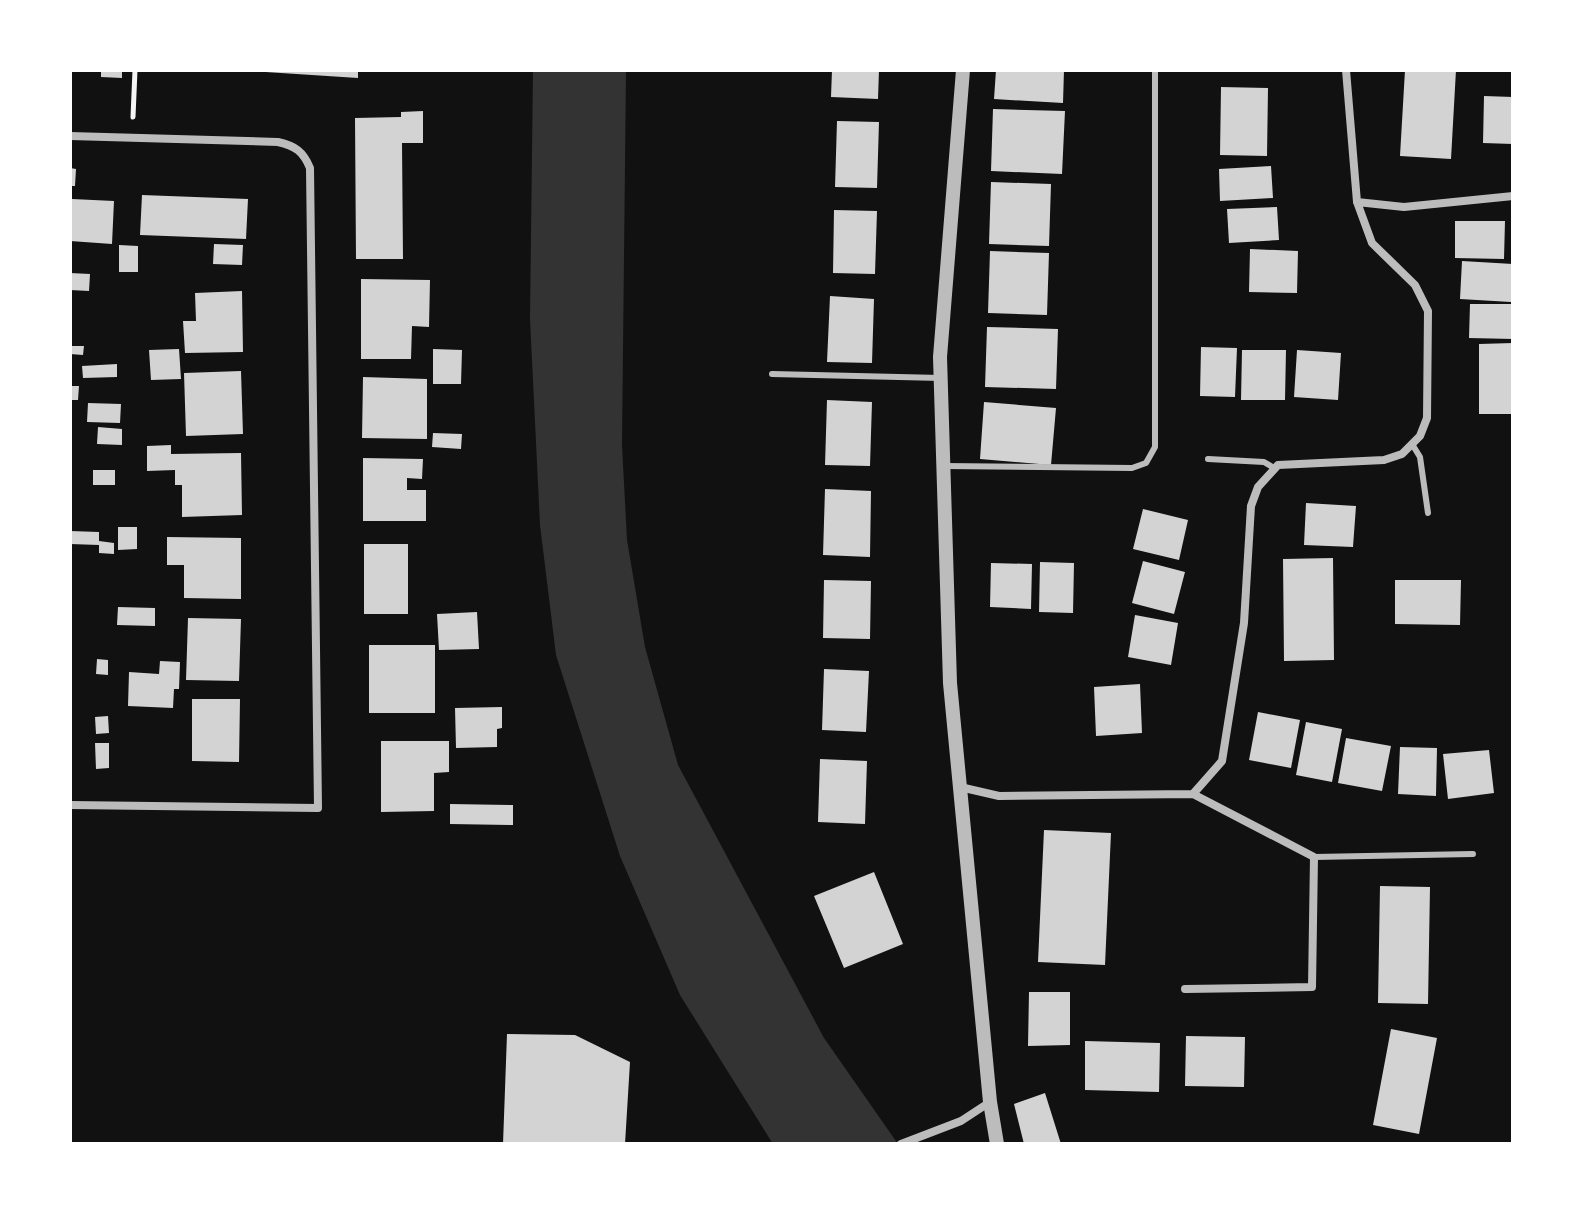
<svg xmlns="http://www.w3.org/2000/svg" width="1583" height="1214" font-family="'Exo 2',sans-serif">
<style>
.water{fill:#333}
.building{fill:#d3d3d3}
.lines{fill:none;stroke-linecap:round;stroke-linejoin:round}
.path{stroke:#f5f5f5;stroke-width:5}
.service{stroke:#bcbcbc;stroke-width:6}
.minor{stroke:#bcbcbc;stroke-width:8}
.tertiary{stroke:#bcbcbc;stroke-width:14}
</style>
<rect width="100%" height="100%" fill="#111"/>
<path class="water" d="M 533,70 L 626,70 L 622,445 L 627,540 L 645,647 L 678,765 L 824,1038 L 898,1144 L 773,1144 L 680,995 L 620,856 L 556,655 L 540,525 L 530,319 Z"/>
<path class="building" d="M 101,70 L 122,70 L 122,78 L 101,77 Z
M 235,70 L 358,70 L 358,78 Z
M 832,70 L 879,70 L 878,99 L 831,97 Z
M 996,70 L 1064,70 L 1063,103 L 994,99 Z
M 1405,70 L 1456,70 L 1451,159 L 1400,156 Z
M 1221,87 L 1268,88 L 1267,156 L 1220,155 Z
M 1484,96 L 1513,97 L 1513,144 L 1483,143 Z
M 993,109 L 1065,111 L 1062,174 L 991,171 Z
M 423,111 L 423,143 L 402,143 L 403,259 L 356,259 L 355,118 L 401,117 L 401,112 Z
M 837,121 L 879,122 L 877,188 L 835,187 Z
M 1271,166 L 1273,198 L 1220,201 L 1219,169 Z
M 70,168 L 76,169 L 75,186 L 70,186 Z
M 991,182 L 1051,184 L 1049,246 L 989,244 Z
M 142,195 L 248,199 L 246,239 L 140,235 Z
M 72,199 L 114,201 L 112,244 L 70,241 Z
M 1277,207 L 1279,240 L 1229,243 L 1227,209 Z
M 834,210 L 877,211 L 875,274 L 833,273 Z
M 1455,221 L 1505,221 L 1504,259 L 1455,258 Z
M 214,244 L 243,245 L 242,265 L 213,264 Z
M 119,245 L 138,246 L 138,272 L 119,272 Z
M 1250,249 L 1298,251 L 1297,293 L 1249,292 Z
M 990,251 L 1049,253 L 1047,315 L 988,313 Z
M 1462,261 L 1513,264 L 1511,302 L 1460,299 Z
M 70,273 L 90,274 L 89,291 L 70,290 Z
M 361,279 L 430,280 L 429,327 L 412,326 L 411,359 L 361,359 Z
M 242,291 L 243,352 L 185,353 L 183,321 L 196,321 L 195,293 Z
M 830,296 L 874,299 L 872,363 L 827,362 Z
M 1470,304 L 1513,304 L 1513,339 L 1469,338 Z
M 987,327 L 1058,329 L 1056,389 L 985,387 Z
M 1513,343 L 1513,414 L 1479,414 L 1479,344 Z
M 70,346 L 84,346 L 83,355 L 70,354 Z
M 1201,347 L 1237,348 L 1235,397 L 1200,396 Z
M 179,349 L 181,379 L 151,380 L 149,350 Z
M 433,349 L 462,350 L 461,384 L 433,384 Z
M 1242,350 L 1286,350 L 1285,400 L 1241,400 Z
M 1297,350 L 1341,353 L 1338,400 L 1294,397 Z
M 117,364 L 117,377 L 83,378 L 82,366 Z
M 241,371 L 243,434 L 186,436 L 184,373 Z
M 363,377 L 427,379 L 427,439 L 362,438 Z
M 70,386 L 79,386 L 78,400 L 70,400 Z
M 827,400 L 872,402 L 870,466 L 825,465 Z
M 984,402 L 1056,408 L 1051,465 L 980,459 Z
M 88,403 L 121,404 L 120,423 L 87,422 Z
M 98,427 L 122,429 L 122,445 L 97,444 Z
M 433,433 L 462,434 L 461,449 L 432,447 Z
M 171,445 L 171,454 L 241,453 L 242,515 L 182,517 L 182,485 L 175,485 L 175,470 L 147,471 L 147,446 Z
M 363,458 L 423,459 L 422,479 L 407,478 L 407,490 L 426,490 L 426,521 L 363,521 Z
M 93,470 L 115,470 L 115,485 L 93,485 Z
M 825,489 L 871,491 L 870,557 L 823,555 Z
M 1306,503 L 1356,506 L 1353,547 L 1304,545 Z
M 1143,509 L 1188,520 L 1179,560 L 1133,549 Z
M 118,527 L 137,527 L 137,549 L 118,550 Z
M 70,531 L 99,532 L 99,541 L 114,543 L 114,554 L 99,553 L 99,545 L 70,544 Z
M 167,537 L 241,538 L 241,599 L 184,598 L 184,565 L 167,565 Z
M 364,544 L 408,544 L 408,614 L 364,614 Z
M 1333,558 L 1334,660 L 1284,661 L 1283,559 Z
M 1143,561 L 1185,572 L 1174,614 L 1132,603 Z
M 1040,562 L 1074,563 L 1073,613 L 1039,612 Z
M 991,563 L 1032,564 L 1031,609 L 990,607 Z
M 824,580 L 871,581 L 870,639 L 823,638 Z
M 1395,580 L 1461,580 L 1460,625 L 1395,624 Z
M 118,607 L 155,608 L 155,626 L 117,625 Z
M 477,612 L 479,649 L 439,650 L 437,614 Z
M 1135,615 L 1178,623 L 1171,665 L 1128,657 Z
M 188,618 L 241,619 L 239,681 L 186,680 Z
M 369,645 L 435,645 L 435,713 L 369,713 Z
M 97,659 L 108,660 L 108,675 L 96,674 Z
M 160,661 L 180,662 L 179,689 L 174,689 L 173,708 L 128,706 L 129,672 L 159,674 Z
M 824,669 L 869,671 L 866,732 L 822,730 Z
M 1140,684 L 1142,733 L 1096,736 L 1094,687 Z
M 192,699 L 240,699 L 239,762 L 192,761 Z
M 502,707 L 502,728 L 497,729 L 497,747 L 456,748 L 455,708 Z
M 1258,712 L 1300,720 L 1291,768 L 1249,760 Z
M 108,716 L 109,733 L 96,734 L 95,717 Z
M 1306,722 L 1342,729 L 1332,782 L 1296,775 Z
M 1346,738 L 1391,746 L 1382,791 L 1338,783 Z
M 381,741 L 449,741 L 449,772 L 434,773 L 434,811 L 381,812 Z
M 95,743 L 109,743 L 109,768 L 96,769 Z
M 1400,747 L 1437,748 L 1436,796 L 1398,794 Z
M 1489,750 L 1494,793 L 1448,799 L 1443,754 Z
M 820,759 L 867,761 L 865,824 L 818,822 Z
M 450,804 L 513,805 L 513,825 L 450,824 Z
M 1044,830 L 1111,833 L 1105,965 L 1038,962 Z
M 874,872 L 903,944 L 844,968 L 814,896 Z
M 1380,886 L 1430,887 L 1428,1004 L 1378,1003 Z
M 1029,992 L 1070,992 L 1070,1045 L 1028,1046 Z
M 1391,1029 L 1437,1038 L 1419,1134 L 1373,1125 Z
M 507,1034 L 575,1035 L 630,1062 L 625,1144 L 503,1144 Z
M 1186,1036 L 1245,1037 L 1244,1087 L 1185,1086 Z
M 1085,1041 L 1160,1043 L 1159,1092 L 1085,1090 Z
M 1045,1093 L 1061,1144 L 1024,1144 L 1014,1104 Z"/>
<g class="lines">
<path class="path" d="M 133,117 L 135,70"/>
<path class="service" d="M 772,374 L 941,378
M 1412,444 L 1420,457 L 1428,513
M 1208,459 L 1264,462 L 1274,468
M 944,466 L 1132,468 L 1146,463 L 1155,447 L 1155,70
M 1314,857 L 1473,854"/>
<path class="minor" d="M 70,136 L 278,142 C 295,146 303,151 310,168 L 318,808 L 70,805
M 1357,202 L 1404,207 L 1513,196
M 960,787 L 999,796 L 1193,794 L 1222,761 L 1244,623 L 1251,506 L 1258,487 L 1278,465 L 1384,460 L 1402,454 L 1420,436 L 1427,418 L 1428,311 L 1415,285 L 1372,243 L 1357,202 L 1346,70
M 1185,989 L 1312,987 L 1314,857 L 1193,794
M 901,1144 L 961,1121 L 990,1102"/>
<path class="tertiary" d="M 963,70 L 940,357 L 950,683 L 990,1102 L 997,1144"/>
</g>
<rect width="1583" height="1214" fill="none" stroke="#ffffff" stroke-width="144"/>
</svg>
